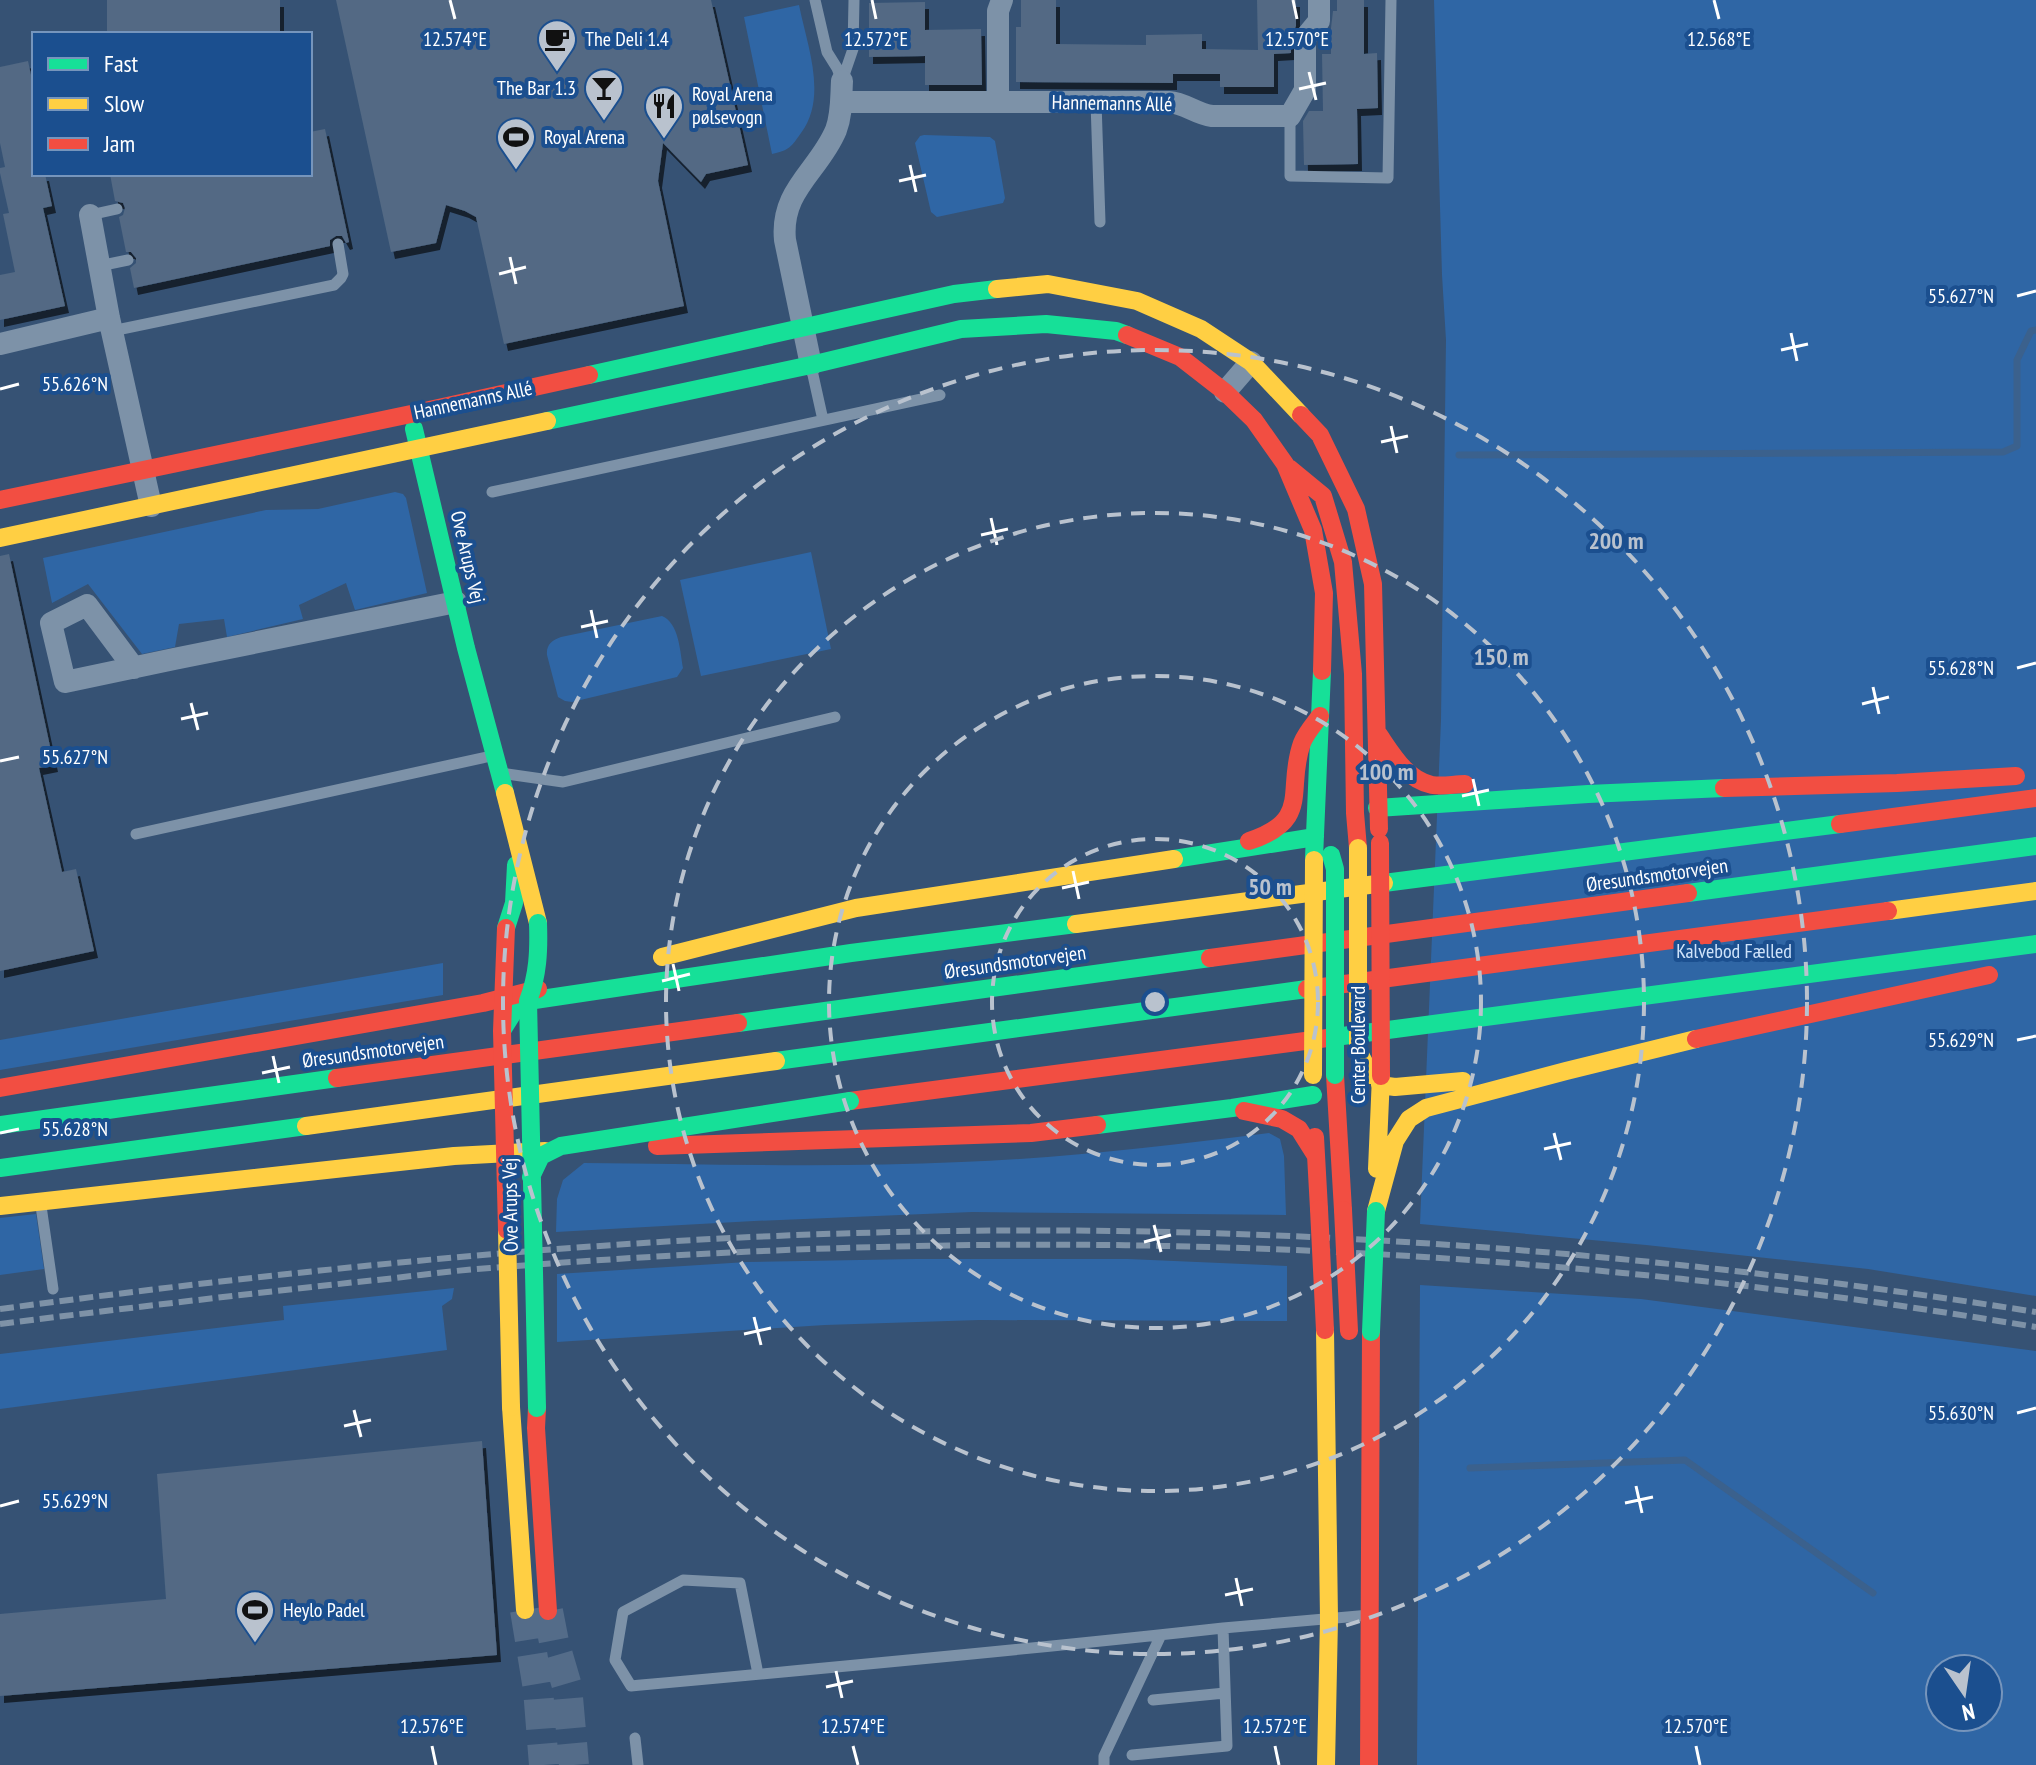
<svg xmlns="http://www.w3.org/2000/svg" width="2036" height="1765" font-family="'PT Sans Narrow',sans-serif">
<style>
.green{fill:#2f66a5;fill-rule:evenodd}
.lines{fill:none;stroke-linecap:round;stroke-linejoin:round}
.stream{stroke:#3b618d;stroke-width:7}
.building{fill:#526984;filter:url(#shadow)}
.secondary-tunnel{stroke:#546c89;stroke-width:30;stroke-dasharray:30 15;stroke-linecap:butt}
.lane{stroke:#7d92a8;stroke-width:11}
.street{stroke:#7d92a8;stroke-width:22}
.fast{stroke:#16e098;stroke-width:18}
.slow{stroke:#ffcf43;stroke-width:18}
.jam{stroke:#f24e42;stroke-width:18}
.rail{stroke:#7e92a7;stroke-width:6;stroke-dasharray:14 6;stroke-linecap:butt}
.fast-bridge{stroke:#16e098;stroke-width:18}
.slow-bridge{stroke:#ffcf43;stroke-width:18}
.jam-bridge{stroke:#f24e42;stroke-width:18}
.ticks{fill:none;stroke:#fff;stroke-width:3}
.ring{fill:none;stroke:#b9c2ce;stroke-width:4;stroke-dasharray:14 10}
.labels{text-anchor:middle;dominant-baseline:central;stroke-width:8;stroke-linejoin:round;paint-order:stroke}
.poi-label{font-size:20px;fill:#fff;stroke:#1b4f8f;text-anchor:start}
.street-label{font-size:20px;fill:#fff;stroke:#1b4f8f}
.park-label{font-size:20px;fill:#cfe3fa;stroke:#1b4f8f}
.ticks-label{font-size:20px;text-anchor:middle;fill:#fff;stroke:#1b4f8f;stroke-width:8;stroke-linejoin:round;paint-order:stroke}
.centre{fill:#b9c2ce;stroke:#1b4f8f;stroke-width:4}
.ring-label{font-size:24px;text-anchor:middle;font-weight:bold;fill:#b9c2ce;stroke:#1b4f8f;stroke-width:8;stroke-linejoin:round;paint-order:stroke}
</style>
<defs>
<filter id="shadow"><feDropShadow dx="4" dy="7" stdDeviation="0" flood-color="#0009"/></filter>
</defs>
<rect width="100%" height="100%" fill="#365274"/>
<path class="green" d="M 1434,0 L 2036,0 L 2036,1296 L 1868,1269 L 1646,1245 L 1420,1224 L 1441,720 L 1446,340 L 1442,275 Z
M 799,5 C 807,45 828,97 801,133 C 791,147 790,150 772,154 L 744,17 Z
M 924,135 L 990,137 L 995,141 L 1005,198 L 1003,203 L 937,217 L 931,212 L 915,143 L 920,136 Z
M 395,492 L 403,494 L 406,498 L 427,593 L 355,610 L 346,583 L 299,605 L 303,619 L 227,637 L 224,619 L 179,624 L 175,647 L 142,654 L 88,584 L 52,603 L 43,558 L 266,510 L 318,509 Z
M 811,552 L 831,649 L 701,676 L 680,580 Z
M 662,616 C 679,623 680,651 683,668 L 677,677 L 572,702 L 565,701 L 558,697 L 547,655 C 546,645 552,640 561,637 Z
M 443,963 L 443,995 L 0,1070 L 0,1040 Z
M 1269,1133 L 1280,1139 L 1284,1156 L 1286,1215 L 972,1212 L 754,1221 L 556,1232 L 557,1199 L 563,1180 L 584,1163 C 710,1164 835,1168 961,1162 C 1064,1158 1166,1146 1269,1133 Z
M 36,1214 L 44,1269 L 0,1275 L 0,1218 Z
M 915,1259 L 1128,1259 L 1287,1266 L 1287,1321 L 979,1320 L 825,1325 L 557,1342 L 557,1274 L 747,1262 Z
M 1420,1285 L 1641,1299 L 2036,1351 L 2036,1765 L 1417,1765 ZM 1940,1669 L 1988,1669 L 1988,1717 L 1940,1717 Z
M 454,1288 L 452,1299 L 442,1306 L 447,1350 L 0,1409 L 0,1354 L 284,1320 L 283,1306 Z"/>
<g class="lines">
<path class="stream" d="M 1459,455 L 2003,452 L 2017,446 L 2017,360 L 2031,331 L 2036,330
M 1470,1468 L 1685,1460 L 1873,1593"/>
</g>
<path class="building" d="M 107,0 L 280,0 L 280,34 L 107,34 Z
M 336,0 L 711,0 L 748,165 L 706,174 L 701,182 L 663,143 L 658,181 L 684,306 L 504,344 L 476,217 L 465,211 L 446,205 L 436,243 L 391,252 Z
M 1021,0 L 1056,0 L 1056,44 L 1146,45 L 1146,35 L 1202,34 L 1202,49 L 1258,50 L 1257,0 L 1296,0 L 1296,26 L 1291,37 L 1291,53 L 1274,54 L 1274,87 L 1220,87 L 1220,74 L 1173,74 L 1173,83 L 1016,82 L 1016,27 L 1021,27 Z
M 1337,0 L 1364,0 L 1364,54 L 1377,53 L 1378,108 L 1357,109 L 1358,164 L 1304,165 L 1303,121 L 1309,111 L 1323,111 L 1322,54 L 1331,54 L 1331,28 L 1333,11 L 1337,11 Z
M 925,2 L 925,30 L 981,29 L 982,85 L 925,85 L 925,56 L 869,57 L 869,3 Z
M 28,61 L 34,89 L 34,174 L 45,174 L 52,206 L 43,208 L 65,306 L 0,320 L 0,275 L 15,272 L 3,214 L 9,213 L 0,173 L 0,168 L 5,167 L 0,143 L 0,67 Z
M 325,129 L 349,242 L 346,243 L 342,236 L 336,236 L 330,240 L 330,246 L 134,288 L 130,268 L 136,263 L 136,258 L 131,252 L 126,252 L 119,217 L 123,215 L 125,208 L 123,203 L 115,201 L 110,174 L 310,174 L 310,132 Z
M 9,554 L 54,765 L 39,768 L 62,872 L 76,869 L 94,951 L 0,971 L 0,556 Z
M 482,1441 L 497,1655 L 0,1696 L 0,1614 L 166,1599 L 157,1474 Z"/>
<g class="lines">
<path class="secondary-tunnel" d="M 525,1610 L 538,1689 L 544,1765
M 548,1611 L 554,1642 L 567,1686 L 574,1765"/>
<path class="lane" d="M 815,0 L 827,52 L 837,68 L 842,81 L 853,49 L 854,0
M 1096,102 L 1100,222
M 1290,116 L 1290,176 L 1388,178 L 1391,0
M 90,215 L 117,209
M 99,266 L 128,260
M 112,331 L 334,285 L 341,278 L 343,274 L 338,244
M 811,366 L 823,420
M 492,492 L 940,395
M 500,773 L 563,782 L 835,717
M 136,834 L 491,756
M 41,1206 L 53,1289
M 1223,1628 L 1370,1615
M 758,1674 L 740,1583 L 683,1580 L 623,1612 L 615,1660 L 631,1686 C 828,1668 1026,1650 1223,1628 L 1227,1746 L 1132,1755
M 1153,1700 L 1225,1693
M 635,1738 L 638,1765
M 1104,1765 L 1104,1756 L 1161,1635"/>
<path class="street" d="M 841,102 L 1169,102 C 1185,103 1196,114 1212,116 L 1290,116 L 1305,90 L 1305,38 L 1319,21 L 1319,0
M 998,102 L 998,11 L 1002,0
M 90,215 L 109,318 L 151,506
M 0,344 L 109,318
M 811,365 L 785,240 C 780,190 819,171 836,130 C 842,114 841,98 842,81
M 1225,392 L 1251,362
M 134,668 L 87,605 L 51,623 L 65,682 L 174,659 L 456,602"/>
<path class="fast" d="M 589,375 L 954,294 L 997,289
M 547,421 L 811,365 L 961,329 L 1046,324 L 1116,331 L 1127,335
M 414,429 L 466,648 L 505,793
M 1377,808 L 1588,794 L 1724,788
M 1314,858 L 1322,671
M 1174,859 L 1315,837
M 1384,883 L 1840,824
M 1688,893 L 2036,846
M 506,928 L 514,903 L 516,865
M 738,1023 L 1210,958
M 503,1029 L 513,1013 L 528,1001 L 851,953 L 1076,924
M 1335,1037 L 2036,944
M 776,1061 L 1307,989
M 0,1125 L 337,1078
M 1097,1125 L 1232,1108 L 1313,1095
M 0,1168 L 306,1126"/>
<path class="slow" d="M 997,289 L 1048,284 L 1137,301 L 1201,329 L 1251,362 L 1301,415
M 0,538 L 547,421
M 505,793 L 538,923
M 1888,911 L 2036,891
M 1076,924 L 1384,883
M 662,957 L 856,908 L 1174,859
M 1380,1085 L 1395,1087 L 1463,1081
M 306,1126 L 776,1061
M 1377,1169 L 1381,1076
M 0,1206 L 454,1156 L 545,1151
M 1376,1211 L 1395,1141 L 1409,1119 L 1426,1108 L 1566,1071 L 1696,1039
M 1325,1330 L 1329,1619 L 1326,1765
M 511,1407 L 525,1610"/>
<path class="jam" d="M 1127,335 L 1180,357 L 1225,392 L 1254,420 L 1285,464 L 1313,530 L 1324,593 L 1322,671
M 1301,415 L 1320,435 L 1356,509 L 1373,584 L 1379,829
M 1289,468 L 1323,496 L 1343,562 L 1353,674 L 1355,813 L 1358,848
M 0,500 L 411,414 L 589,375
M 1377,732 C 1391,752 1406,780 1432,785 C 1443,787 1454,784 1465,784
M 1724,788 L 1897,783 L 2016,776
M 1840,824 L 2036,798
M 1249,841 C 1313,820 1285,790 1302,743 C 1306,733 1314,724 1320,716
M 1210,958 L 1688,893
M 1307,989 L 1888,911
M 1696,1039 L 1989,975
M 1335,1075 L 1343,1210
M 337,1078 L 738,1023
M 0,1088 L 483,1003 L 538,989
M 850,1101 L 1335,1037
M 1244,1111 L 1282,1119 L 1299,1129 L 1316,1156
M 1315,1137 L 1319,1209
M 657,1146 L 1031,1133 L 1097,1125
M 537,1408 L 536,1428 L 548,1611
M 1369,1765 L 1371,1332"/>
<path class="rail" d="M 0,1309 C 315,1267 633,1235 952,1231 C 1317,1226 1675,1255 2036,1312
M 0,1324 C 119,1309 238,1295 357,1282 C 401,1278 446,1271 490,1268 C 620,1258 750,1250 880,1247 C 1191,1238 1503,1255 1812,1294 C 1887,1303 1962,1315 2036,1327"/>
<path class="fast-bridge" d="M 1331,855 L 1335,869 L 1335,1075
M 531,1177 L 541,1156 L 561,1146 L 850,1101
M 1371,1332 L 1376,1211
M 537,1408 L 528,1001 C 538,975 539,951 538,923"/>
<path class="slow-bridge" d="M 1358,848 L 1358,1051 L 1371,1075
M 1313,1075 L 1314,860
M 507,1230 L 511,1407"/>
<path class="jam-bridge" d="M 1380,843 L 1381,1076
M 506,928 L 502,1031 L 507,1230
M 1319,1209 L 1325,1330
M 1343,1210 L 1349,1331"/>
</g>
<path class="ticks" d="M 450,0 L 455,19M 872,0 L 876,19M 1293,0 L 1297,19M 1714,0 L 1719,19M 1309,72 L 1316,100M 1299,89 L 1326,83M 910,165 L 916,192M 899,181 L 926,175M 510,257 L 516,284M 499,274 L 526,267M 2017,296 L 2036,291M 1791,333 L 1797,361M 1781,350 L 1808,344M 0,389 L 19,384M 1391,426 L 1397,453M 1381,442 L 1408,436M 991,518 L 997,545M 981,535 L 1008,529M 591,610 L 597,638M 581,627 L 608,621M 2017,668 L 2036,663M 1873,687 L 1879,714M 191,703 L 198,730M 1862,704 L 1889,697M 181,719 L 208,713M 0,761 L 19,757M 1473,779 L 1479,806M 1462,796 L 1489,790M 1073,871 L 1079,899M 1062,888 L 1089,882M 673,964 L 679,991M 662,981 L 690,974M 2017,1040 L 2036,1036M 273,1056 L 279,1083M 262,1073 L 290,1067M 0,1133 L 19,1129M 1554,1133 L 1561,1160M 1544,1149 L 1571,1143M 1154,1225 L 1161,1252M 1144,1242 L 1171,1235M 754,1317 L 761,1345M 744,1334 L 771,1328M 354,1410 L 361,1437M 2017,1413 L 2036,1408M 344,1426 L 371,1420M 1636,1486 L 1642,1513M 1625,1503 L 1653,1497M 0,1506 L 19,1501M 1236,1578 L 1242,1606M 1225,1595 L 1253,1589M 836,1671 L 842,1698M 826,1687 L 853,1681M 432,1746 L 436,1765M 853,1746 L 858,1765M 1275,1746 L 1279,1765M 1696,1746 L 1700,1765"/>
<g class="ring">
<circle cx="1155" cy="1002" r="163"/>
<circle cx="1155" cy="1002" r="326"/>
<circle cx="1155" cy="1002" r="489"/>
<circle cx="1155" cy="1002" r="652"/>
</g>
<defs>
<symbol id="cafe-pin" viewBox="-11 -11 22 30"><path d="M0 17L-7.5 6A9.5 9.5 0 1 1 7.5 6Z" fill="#b9c2ce" stroke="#1b4f8f"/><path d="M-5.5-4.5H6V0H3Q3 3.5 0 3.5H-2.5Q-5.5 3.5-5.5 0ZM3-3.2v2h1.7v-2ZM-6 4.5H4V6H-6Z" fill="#111"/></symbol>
<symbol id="bar-pin" viewBox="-11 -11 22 30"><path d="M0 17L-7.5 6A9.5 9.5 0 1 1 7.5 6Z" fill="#b9c2ce" stroke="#1b4f8f"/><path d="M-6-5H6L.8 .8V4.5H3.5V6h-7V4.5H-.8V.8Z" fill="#111"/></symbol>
<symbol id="restaurant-pin" viewBox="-11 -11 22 30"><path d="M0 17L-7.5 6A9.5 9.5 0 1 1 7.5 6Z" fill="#b9c2ce" stroke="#1b4f8f"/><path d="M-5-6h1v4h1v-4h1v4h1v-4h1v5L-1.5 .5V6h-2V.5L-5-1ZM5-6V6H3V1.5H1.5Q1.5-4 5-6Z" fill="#111"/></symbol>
<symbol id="stadium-pin" viewBox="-11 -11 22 30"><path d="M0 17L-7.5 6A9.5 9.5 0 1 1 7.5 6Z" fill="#b9c2ce" stroke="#1b4f8f"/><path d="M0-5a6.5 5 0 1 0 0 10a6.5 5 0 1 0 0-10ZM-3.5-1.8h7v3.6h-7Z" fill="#111"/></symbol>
</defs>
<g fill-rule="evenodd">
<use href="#cafe-pin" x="535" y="17" width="44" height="60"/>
<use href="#bar-pin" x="582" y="66" width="44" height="60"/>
<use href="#restaurant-pin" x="642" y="84" width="44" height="60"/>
<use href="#stadium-pin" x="494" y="115" width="44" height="60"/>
<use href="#stadium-pin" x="233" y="1588" width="44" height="60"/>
</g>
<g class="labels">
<g class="poi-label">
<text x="585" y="39">The Deli 1.4</text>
<text x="576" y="88" text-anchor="end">The Bar 1.3</text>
<text x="692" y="94">Royal Arena<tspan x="692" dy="23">pølsevogn</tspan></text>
<text x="544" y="137">Royal Arena</text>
<text x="283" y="1610">Heylo Padel</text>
</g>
<g class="street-label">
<text transform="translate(1112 103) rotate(1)">Hannemanns Allé</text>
<text transform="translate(473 400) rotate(-12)">Hannemanns Allé</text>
<text transform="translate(468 557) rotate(77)">Ove Arups Vej</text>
<text transform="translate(1657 875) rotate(-8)">Øresundsmotorvejen</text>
<text transform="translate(1015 962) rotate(-8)">Øresundsmotorvejen</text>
<text transform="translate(1358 1045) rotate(-90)">Center Boulevard</text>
<text transform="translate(373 1051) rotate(-8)">Øresundsmotorvejen</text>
<text transform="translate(510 1205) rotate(-91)">Ove Arups Vej</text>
</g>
<g class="park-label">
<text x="1734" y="951">Kalvebod Fælled</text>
</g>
</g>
<g class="ticks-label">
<text x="455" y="46">12.574°E</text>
<text x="876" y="46">12.572°E</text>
<text x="1297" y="46">12.570°E</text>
<text x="1719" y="46">12.568°E</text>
<text x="1961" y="303">55.627°N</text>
<text x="75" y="391">55.626°N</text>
<text x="1961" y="675">55.628°N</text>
<text x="75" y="764">55.627°N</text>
<text x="1961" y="1047">55.629°N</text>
<text x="75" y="1136">55.628°N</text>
<text x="1961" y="1420">55.630°N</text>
<text x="75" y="1508">55.629°N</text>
<text x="432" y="1733">12.576°E</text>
<text x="853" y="1733">12.574°E</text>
<text x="1275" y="1733">12.572°E</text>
<text x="1696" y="1733">12.570°E</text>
</g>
<circle cx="1155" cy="1002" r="12" class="centre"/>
<g class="ring-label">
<text x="1616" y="549">200 m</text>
<text x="1501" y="665">150 m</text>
<text x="1386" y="780">100 m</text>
<text x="1270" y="895">50 m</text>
</g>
<rect x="32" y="32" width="280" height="144" fill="#1b4f8f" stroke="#7695bc" stroke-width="2"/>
<rect x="48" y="58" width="40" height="12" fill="#16e098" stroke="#7695bc" stroke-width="2"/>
<text x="104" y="72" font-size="24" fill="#ffffff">Fast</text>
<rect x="48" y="98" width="40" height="12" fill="#ffcf43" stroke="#7695bc" stroke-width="2"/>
<text x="104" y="112" font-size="24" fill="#ffffff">Slow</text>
<rect x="48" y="138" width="40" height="12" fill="#f24e42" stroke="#7695bc" stroke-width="2"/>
<text x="104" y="152" font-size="24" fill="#ffffff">Jam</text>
<g transform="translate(1964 1693) rotate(167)"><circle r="38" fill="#1b4f8f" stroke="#7695bc" stroke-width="2"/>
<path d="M0-6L14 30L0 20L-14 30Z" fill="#b9c2ce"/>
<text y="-12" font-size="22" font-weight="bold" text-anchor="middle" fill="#ffffff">N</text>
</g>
</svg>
